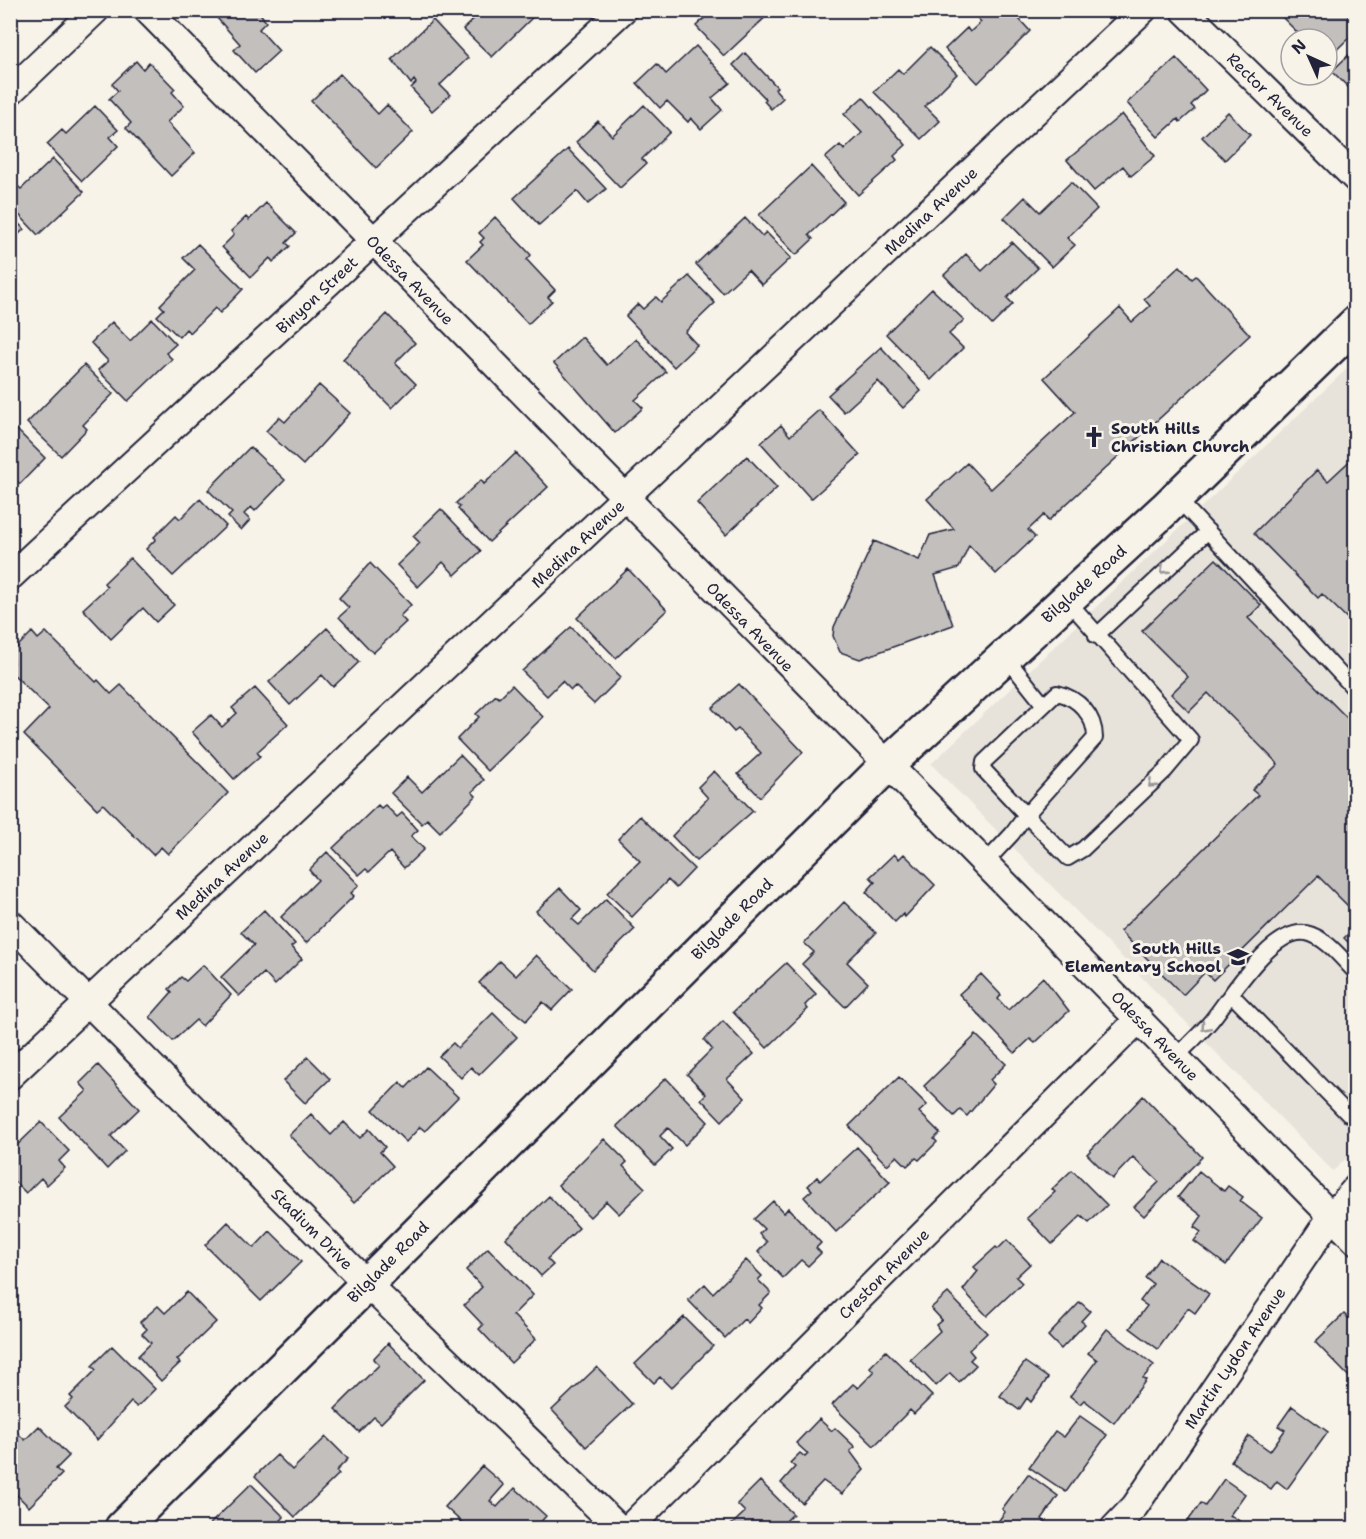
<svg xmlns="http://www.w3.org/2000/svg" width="1366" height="1539" font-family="'Shantell Sans',sans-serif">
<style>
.built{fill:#e7e3db}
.building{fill:#c2bfbd;stroke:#22223b;stroke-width:1.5}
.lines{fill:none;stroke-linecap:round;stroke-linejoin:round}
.lane-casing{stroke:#22223b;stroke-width:18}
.street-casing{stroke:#22223b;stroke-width:30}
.secondary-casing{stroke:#22223b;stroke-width:38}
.lane{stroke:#f7f3e8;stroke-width:14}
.street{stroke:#f7f3e8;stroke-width:26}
.secondary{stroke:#f7f3e8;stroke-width:33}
.oneway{stroke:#97959a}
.labels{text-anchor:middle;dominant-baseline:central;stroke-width:6;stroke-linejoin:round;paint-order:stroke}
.street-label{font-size:16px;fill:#22223b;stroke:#f7f3e8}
.poi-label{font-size:16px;font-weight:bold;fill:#22223b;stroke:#f7f3e8;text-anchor:start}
</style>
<rect width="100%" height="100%" fill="#f7f3e8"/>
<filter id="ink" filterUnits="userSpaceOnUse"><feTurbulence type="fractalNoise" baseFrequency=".0167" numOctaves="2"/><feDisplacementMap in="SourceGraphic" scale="12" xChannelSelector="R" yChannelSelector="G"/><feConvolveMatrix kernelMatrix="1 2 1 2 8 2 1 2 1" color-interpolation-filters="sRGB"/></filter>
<g filter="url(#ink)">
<path class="built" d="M 1355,361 L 1356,1149 L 1333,1171 L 931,764 Z"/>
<path class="building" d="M 210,10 L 258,10 L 266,22 L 259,29 L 279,51 L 255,73 L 234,50 L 240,44 Z
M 540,10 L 492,57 L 463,29 L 479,14 L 476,10 Z
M 713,10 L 773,10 L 724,56 L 696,26 Z
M 970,10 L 1011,10 L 1030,31 L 978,83 L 945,49 L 967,28 L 970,32 L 981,22 Z
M 1275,10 L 1343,10 L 1348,16 L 1356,10 L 1356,31 L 1327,59 L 1327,39 L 1304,39 Z
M 433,20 L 468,58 L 440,85 L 450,95 L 432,111 L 411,88 L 416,83 L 414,80 L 411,84 L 392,59 Z
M 696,46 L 730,83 L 712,98 L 722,110 L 701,129 L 691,118 L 688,122 L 667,101 L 660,108 L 637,83 L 657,64 L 666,74 Z
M 930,47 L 957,74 L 925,106 L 940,121 L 921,139 L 874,92 L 898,69 L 903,74 Z
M 1356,48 L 1356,95 L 1332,71 Z
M 745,53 L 777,87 L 775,89 L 783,98 L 771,109 L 764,101 L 766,99 L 733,65 Z
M 1176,58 L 1206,90 L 1191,105 L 1195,109 L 1180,122 L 1178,119 L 1158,137 L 1127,103 Z
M 136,61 L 143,69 L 149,62 L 175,89 L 172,92 L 184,106 L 167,122 L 195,153 L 171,176 L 126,128 L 131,123 L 109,99 L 118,91 L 112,84 Z
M 340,74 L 378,114 L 387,105 L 413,132 L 376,168 L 311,101 Z
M 863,97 L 906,145 L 894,156 L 897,160 L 858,195 L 825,158 L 840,145 L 844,150 L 862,133 L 844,114 Z
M 644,105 L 670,132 L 642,159 L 646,164 L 620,188 L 576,142 L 598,121 L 612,136 Z
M 95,106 L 118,130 L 110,137 L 118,146 L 82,181 L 47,144 L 62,130 L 66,134 Z
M 1228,112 L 1250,135 L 1225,160 L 1202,137 Z
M 1122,114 L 1155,156 L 1131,176 L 1123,166 L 1094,191 L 1067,160 Z
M 568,149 L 606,189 L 588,204 L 577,191 L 539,225 L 514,198 Z
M 53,159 L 84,192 L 38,235 L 10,205 L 10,179 L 21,189 Z
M 811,166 L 844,202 L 809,235 L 813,239 L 796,255 L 759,215 Z
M 1071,182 L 1097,209 L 1067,238 L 1075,245 L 1052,267 L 1004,218 L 1025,197 L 1040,212 Z
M 266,203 L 296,233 L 286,243 L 290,246 L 273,262 L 270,258 L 251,277 L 222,247 L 234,235 L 231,231 L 246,217 L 249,220 Z
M 10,215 L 24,229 L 10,243 Z
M 495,217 L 531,255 L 527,260 L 555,290 L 548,297 L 552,301 L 528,324 L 467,260 L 483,245 L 480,242 L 484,238 L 479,233 Z
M 745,218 L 762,236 L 766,232 L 791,258 L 762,285 L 748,270 L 723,293 L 696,264 Z
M 1012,242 L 1038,268 L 1007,298 L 1013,304 L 992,325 L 944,275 L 966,254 L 982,271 Z
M 198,244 L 243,289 L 220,313 L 215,308 L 190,333 L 186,329 L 179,337 L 157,316 L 164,309 L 160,305 L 195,270 L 183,258 Z
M 1180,266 L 1192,279 L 1196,276 L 1250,335 L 1048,521 L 1044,515 L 1028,530 L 1035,537 L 996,574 L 969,545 L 959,568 L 935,575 L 953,625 L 860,659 L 840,652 L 833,636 L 834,627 L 874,541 L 919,560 L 930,535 L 954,529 L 927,499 L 967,463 L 991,489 L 1075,412 L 1044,378 L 1120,308 L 1132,322 L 1150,306 L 1144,299 Z
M 689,276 L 715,303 L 685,332 L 697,345 L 674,367 L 626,316 L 638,304 L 643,309 L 656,297 L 661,302 Z
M 932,289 L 964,320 L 949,334 L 963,348 L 931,380 L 886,334 Z
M 387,314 L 415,343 L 395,363 L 416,384 L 392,408 L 343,359 Z
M 152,319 L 176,344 L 166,353 L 172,359 L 128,401 L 98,370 L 108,361 L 91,343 L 112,322 L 130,341 Z
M 582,337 L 607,365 L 636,339 L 666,372 L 635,400 L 643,408 L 615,433 L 554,363 Z
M 881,347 L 921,391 L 903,408 L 878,381 L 844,412 L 828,395 Z
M 84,365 L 113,394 L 83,425 L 87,429 L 61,456 L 27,423 Z
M 319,385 L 350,413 L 303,465 L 266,431 L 279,417 L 285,422 Z
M 819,410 L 860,455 L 811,499 L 761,443 L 781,425 L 790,436 Z
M 11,424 L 45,458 L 20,484 L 13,477 L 10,479 Z
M 250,447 L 285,480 L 255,511 L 251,507 L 244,514 L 250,520 L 241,530 L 228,517 L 232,513 L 208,490 Z
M 516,453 L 548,487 L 489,542 L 458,509 L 460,507 L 456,503 L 481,480 L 484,484 Z
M 1356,455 L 1356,627 L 1322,594 L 1318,598 L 1254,533 L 1317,470 L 1328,481 Z
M 747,456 L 777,488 L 726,535 L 697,503 Z
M 200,499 L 226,526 L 173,576 L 146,549 L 156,539 L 154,537 L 176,515 L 180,519 Z
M 441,509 L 481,551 L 455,575 L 443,562 L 418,587 L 397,565 L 420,543 L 413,536 Z
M 130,558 L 174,605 L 156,622 L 143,608 L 111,639 L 83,609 L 107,587 L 104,583 Z
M 1216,559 L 1261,605 L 1248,618 L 1356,727 L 1356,914 L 1318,876 L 1213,980 L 1205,972 L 1183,995 L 1120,931 L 1258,795 L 1252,790 L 1278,764 L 1208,693 L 1189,712 L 1171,694 L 1188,677 L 1142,631 Z
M 370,563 L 411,605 L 400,616 L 406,622 L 373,653 L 339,617 L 349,608 L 339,598 Z
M 628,569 L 667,610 L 616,658 L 577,618 Z
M 571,627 L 621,677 L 594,704 L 575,686 L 571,690 L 562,681 L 547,696 L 522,671 Z
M 327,628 L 359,662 L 333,687 L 322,675 L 290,705 L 269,682 Z
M 32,632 L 38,639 L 46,632 L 96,682 L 98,680 L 111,694 L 121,685 L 228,793 L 168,854 L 161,847 L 153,855 L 103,804 L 97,809 L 24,735 L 49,709 L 10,671 L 13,662 L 10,654 Z
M 739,684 L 803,752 L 760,797 L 738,774 L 761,753 L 738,729 L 734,732 L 712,708 Z
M 512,685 L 543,717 L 488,771 L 457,739 L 479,717 L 476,714 L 496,695 L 499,698 Z
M 255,688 L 288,724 L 257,752 L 260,756 L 234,779 L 192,732 L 211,715 L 222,727 L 237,713 L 232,708 Z
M 460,755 L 484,780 L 472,792 L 476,796 L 440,832 L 427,819 L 422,824 L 391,793 L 407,777 L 422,792 Z
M 714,771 L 753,811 L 696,861 L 672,836 L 708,798 L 698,787 Z
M 378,805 L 381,808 L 385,805 L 397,817 L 402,813 L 418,830 L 411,836 L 424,849 L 404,868 L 390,852 L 369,872 L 366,869 L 359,875 L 333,848 Z
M 640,816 L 694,869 L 676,888 L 668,880 L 632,917 L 607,893 L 640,861 L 618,839 Z
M 327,852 L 359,885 L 351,893 L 354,896 L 306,943 L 281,917 L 318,880 L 309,870 Z
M 894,854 L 899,859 L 904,854 L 935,885 L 905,917 L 903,914 L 895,922 L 866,892 L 875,882 L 870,877 Z
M 560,888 L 581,910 L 572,919 L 579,925 L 606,899 L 635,929 L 593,970 L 536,911 Z
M 844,902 L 876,933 L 847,962 L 868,983 L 845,1007 L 802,964 L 814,952 L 804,943 Z
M 264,910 L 295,944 L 291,947 L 302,959 L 275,985 L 264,973 L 239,996 L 221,977 L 254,945 L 241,932 Z
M 1356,926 L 1356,950 L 1344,938 Z
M 536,955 L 572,989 L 552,1010 L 543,1002 L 526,1021 L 479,983 L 500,961 L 516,976 Z
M 786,963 L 816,994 L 805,1005 L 808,1009 L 767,1048 L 733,1012 Z
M 203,965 L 231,995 L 202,1026 L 196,1020 L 173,1041 L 150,1017 L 172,992 L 169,989 L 181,977 L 186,981 Z
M 981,974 L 1001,995 L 998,999 L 1008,1010 L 1043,977 L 1069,1011 L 1035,1043 L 1030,1039 L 1015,1053 L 959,994 Z
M 493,1013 L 517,1037 L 479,1075 L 471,1067 L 461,1078 L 439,1056 L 453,1043 L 458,1048 Z
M 723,1021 L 754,1054 L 727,1079 L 745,1098 L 722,1121 L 701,1099 L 706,1094 L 687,1074 L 712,1049 L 704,1040 Z
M 976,1035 L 1006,1064 L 990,1080 L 994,1084 L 967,1116 L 960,1110 L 954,1116 L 924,1086 Z
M 308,1057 L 330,1079 L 305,1103 L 283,1081 Z
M 98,1065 L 139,1109 L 111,1136 L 125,1151 L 107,1169 L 59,1117 L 87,1091 L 80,1083 Z
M 426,1067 L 458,1097 L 425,1131 L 420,1127 L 406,1142 L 373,1110 L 400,1082 L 406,1088 Z
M 899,1077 L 927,1105 L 919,1112 L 940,1133 L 934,1139 L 937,1142 L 919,1160 L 916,1158 L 907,1166 L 897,1156 L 887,1165 L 849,1126 Z
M 666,1078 L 708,1122 L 685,1145 L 668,1128 L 660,1136 L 672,1149 L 655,1165 L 617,1126 Z
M 1143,1096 L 1202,1157 L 1144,1216 L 1134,1207 L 1159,1182 L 1133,1157 L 1112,1179 L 1087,1154 Z
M 311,1114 L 331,1135 L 344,1122 L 360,1138 L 369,1129 L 385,1147 L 380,1152 L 393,1166 L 354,1203 L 289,1135 Z
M 41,1122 L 69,1151 L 59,1161 L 65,1168 L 47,1185 L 41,1178 L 26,1193 L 15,1182 L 10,1186 L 10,1152 Z
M 604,1139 L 627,1162 L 623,1166 L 645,1188 L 619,1214 L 606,1201 L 590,1217 L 558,1185 Z
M 857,1147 L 890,1182 L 836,1232 L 804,1197 L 812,1190 L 808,1186 L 817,1177 L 820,1181 Z
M 1072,1170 L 1107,1205 L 1089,1223 L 1081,1216 L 1052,1244 L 1027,1218 L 1055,1192 L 1052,1189 Z
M 1199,1171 L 1224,1191 L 1228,1186 L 1243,1197 L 1240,1201 L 1262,1218 L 1226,1265 L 1194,1241 L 1201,1232 L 1194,1227 L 1202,1216 L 1178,1197 Z
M 549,1196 L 579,1228 L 547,1259 L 553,1265 L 541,1276 L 506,1238 Z
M 773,1201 L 784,1213 L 788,1208 L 821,1243 L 816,1248 L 821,1253 L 808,1266 L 801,1260 L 783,1278 L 758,1252 L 767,1242 L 759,1234 L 764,1229 L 754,1219 Z
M 228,1222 L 254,1248 L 270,1231 L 301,1262 L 261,1301 L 205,1245 Z
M 1007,1240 L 1030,1264 L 1016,1277 L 1022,1283 L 987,1316 L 963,1290 L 978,1271 L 974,1267 L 996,1247 L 998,1249 Z
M 488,1248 L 533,1295 L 513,1315 L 536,1339 L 511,1363 L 479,1329 L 483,1325 L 464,1305 L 482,1287 L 466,1270 Z
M 1159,1258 L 1209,1294 L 1195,1313 L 1188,1308 L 1158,1349 L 1130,1328 L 1147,1306 L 1140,1301 L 1153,1284 L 1145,1278 Z
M 746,1260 L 762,1276 L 758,1280 L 771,1293 L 759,1305 L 762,1308 L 748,1323 L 744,1319 L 725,1338 L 688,1300 L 705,1284 L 713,1293 Z
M 187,1292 L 216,1322 L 177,1360 L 180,1363 L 161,1381 L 138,1356 L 151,1343 L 142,1334 L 147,1329 L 140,1322 L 158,1306 L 165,1313 Z
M 948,1293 L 987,1333 L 969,1350 L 974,1356 L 970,1360 L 976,1365 L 959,1382 L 950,1373 L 936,1386 L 910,1359 L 940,1331 L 936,1325 L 942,1320 L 931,1308 Z
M 1080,1302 L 1090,1311 L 1081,1321 L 1085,1324 L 1061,1349 L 1048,1336 Z
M 1344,1314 L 1356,1325 L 1356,1384 L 1315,1342 Z
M 684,1317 L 713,1346 L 671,1388 L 660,1377 L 654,1383 L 635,1364 Z
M 1107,1329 L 1154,1365 L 1143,1378 L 1146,1380 L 1114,1423 L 1084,1400 L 1080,1404 L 1070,1396 L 1097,1360 L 1088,1353 Z
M 388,1343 L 424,1380 L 381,1423 L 374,1417 L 359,1432 L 335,1409 L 379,1365 L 373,1359 Z
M 112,1346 L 155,1389 L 137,1407 L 131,1402 L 97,1440 L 65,1407 L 73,1399 L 70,1396 L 96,1370 L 92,1366 Z
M 886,1351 L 932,1396 L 914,1414 L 910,1410 L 874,1446 L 832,1405 L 853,1384 L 858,1388 L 874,1372 L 870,1367 Z
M 1025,1362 L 1048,1378 L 1031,1402 L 1027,1398 L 1019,1410 L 1000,1396 Z
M 597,1367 L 632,1404 L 586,1447 L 552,1410 Z
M 1292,1406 L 1328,1432 L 1287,1489 L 1277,1481 L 1271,1489 L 1231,1461 L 1249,1436 L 1270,1451 L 1285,1430 L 1278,1426 Z
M 1080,1416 L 1107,1435 L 1066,1492 L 1029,1467 L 1055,1431 L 1064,1437 Z
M 819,1419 L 832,1431 L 835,1428 L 855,1447 L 850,1451 L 864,1470 L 842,1494 L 823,1481 L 802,1503 L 781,1483 L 795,1467 L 790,1463 L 800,1453 L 805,1457 L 808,1454 L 796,1443 Z
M 10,1426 L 25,1440 L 39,1426 L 69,1456 L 56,1469 L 62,1474 L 29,1507 L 17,1495 L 10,1501 Z
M 326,1437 L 348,1459 L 336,1471 L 339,1474 L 295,1517 L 255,1476 L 277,1455 L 292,1470 Z
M 482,1466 L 504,1485 L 490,1501 L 497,1507 L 515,1488 L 546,1516 L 535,1528 L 468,1528 L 445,1507 Z
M 1028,1474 L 1058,1496 L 1042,1519 L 1045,1522 L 1040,1528 L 1005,1528 L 997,1523 L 1005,1512 L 1002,1509 Z
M 1224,1479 L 1245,1494 L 1230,1515 L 1250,1528 L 1183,1528 L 1201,1503 L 1205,1506 Z
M 760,1481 L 793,1514 L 779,1528 L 728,1528 L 745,1512 L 737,1504 Z
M 251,1484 L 284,1517 L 274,1528 L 206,1528 Z"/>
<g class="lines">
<defs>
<path id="lane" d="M 1177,498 L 1356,691
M 1096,636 L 1208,531
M 1005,656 L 1043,704
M 1057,693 C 1079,698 1095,716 1095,738 L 1026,815 L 983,769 L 984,762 Z
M 984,864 L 1012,834 L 1026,815 L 1068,858 L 1083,849 L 1165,771 L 1191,740 L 1067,600
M 1231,994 L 1348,1114 L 1356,1117
M 1176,1057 C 1188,1045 1200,1034 1211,1021 C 1230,998 1272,927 1306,933 C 1326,937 1342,959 1356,973"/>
<path id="street" d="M 147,10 L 1356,1241
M 1184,10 L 1356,179
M 10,92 L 96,10
M 10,577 L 623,10
M 10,923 L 366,1283 L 619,1528
M 10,1076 L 1143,10
M 629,1528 L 1139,1019
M 1114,1528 L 1135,1506 L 1331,1217 L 1356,1188"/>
<path id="secondary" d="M 122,1528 L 886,766 L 1165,509 L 1356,323"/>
</defs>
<use href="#lane" class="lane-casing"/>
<use href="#street" class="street-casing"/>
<use href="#secondary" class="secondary-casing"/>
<use href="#lane" class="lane"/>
<use href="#street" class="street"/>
<use href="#secondary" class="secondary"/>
</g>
<defs><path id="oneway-chevron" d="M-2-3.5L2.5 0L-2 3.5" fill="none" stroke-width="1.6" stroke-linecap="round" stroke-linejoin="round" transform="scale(1.5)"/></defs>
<g class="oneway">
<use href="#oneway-chevron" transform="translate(1164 570) rotate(137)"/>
<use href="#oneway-chevron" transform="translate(1152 784) rotate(137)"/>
<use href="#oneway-chevron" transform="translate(1205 1027) rotate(132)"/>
</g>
</g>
<defs>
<symbol id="church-bare" viewBox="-9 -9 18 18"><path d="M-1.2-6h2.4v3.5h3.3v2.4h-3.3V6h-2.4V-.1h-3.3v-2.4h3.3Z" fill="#22223b" stroke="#f7f3e8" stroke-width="2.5" paint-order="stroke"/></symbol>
<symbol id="school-bare" viewBox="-9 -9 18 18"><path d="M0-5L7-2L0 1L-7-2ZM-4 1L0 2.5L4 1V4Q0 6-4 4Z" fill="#22223b" stroke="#f7f3e8" stroke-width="2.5" paint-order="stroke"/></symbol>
</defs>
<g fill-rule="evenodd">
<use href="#church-bare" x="1079" y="422" width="30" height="30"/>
<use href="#school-bare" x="1223" y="942" width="30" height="30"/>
</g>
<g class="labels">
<g class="street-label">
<text transform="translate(1270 95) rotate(44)">Rector Avenue</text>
<text transform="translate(931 211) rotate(-43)">Medina Avenue</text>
<text transform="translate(410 280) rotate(46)">Odessa Avenue</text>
<text transform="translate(317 295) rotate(-43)">Binyon Street</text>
<text transform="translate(578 544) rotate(-43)">Medina Avenue</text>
<text transform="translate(1084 584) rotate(-42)">Bilglade Road</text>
<text transform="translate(750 627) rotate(46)">Odessa Avenue</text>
<text transform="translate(222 876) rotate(-43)">Medina Avenue</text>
<text transform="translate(732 919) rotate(-45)">Bilglade Road</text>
<text transform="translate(1155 1036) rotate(46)">Odessa Avenue</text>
<text transform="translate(312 1229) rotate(45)">Stadium Drive</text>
<text transform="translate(388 1262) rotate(-45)">Bilglade Road</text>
<text transform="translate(884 1274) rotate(-45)">Creston Avenue</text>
<text transform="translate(1235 1358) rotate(-56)">Martin Lydon Avenue</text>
</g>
<g class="poi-label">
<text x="1111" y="428">South Hills<tspan x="1111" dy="18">Christian Church</tspan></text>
<text x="1221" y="948" text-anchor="end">South Hills<tspan x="1221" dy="18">Elementary School</tspan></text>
</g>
</g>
<rect width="1366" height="1539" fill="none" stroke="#f7f3e8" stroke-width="36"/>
<rect x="18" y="18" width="1330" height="1503" fill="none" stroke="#22223b" stroke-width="2" filter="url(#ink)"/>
<g transform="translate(1309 57) rotate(315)"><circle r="28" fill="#f7f3e8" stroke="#a29fa3" stroke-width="1.5"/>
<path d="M0-4.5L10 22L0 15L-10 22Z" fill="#22223b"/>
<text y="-9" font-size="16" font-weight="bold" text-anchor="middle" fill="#22223b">N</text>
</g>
</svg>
